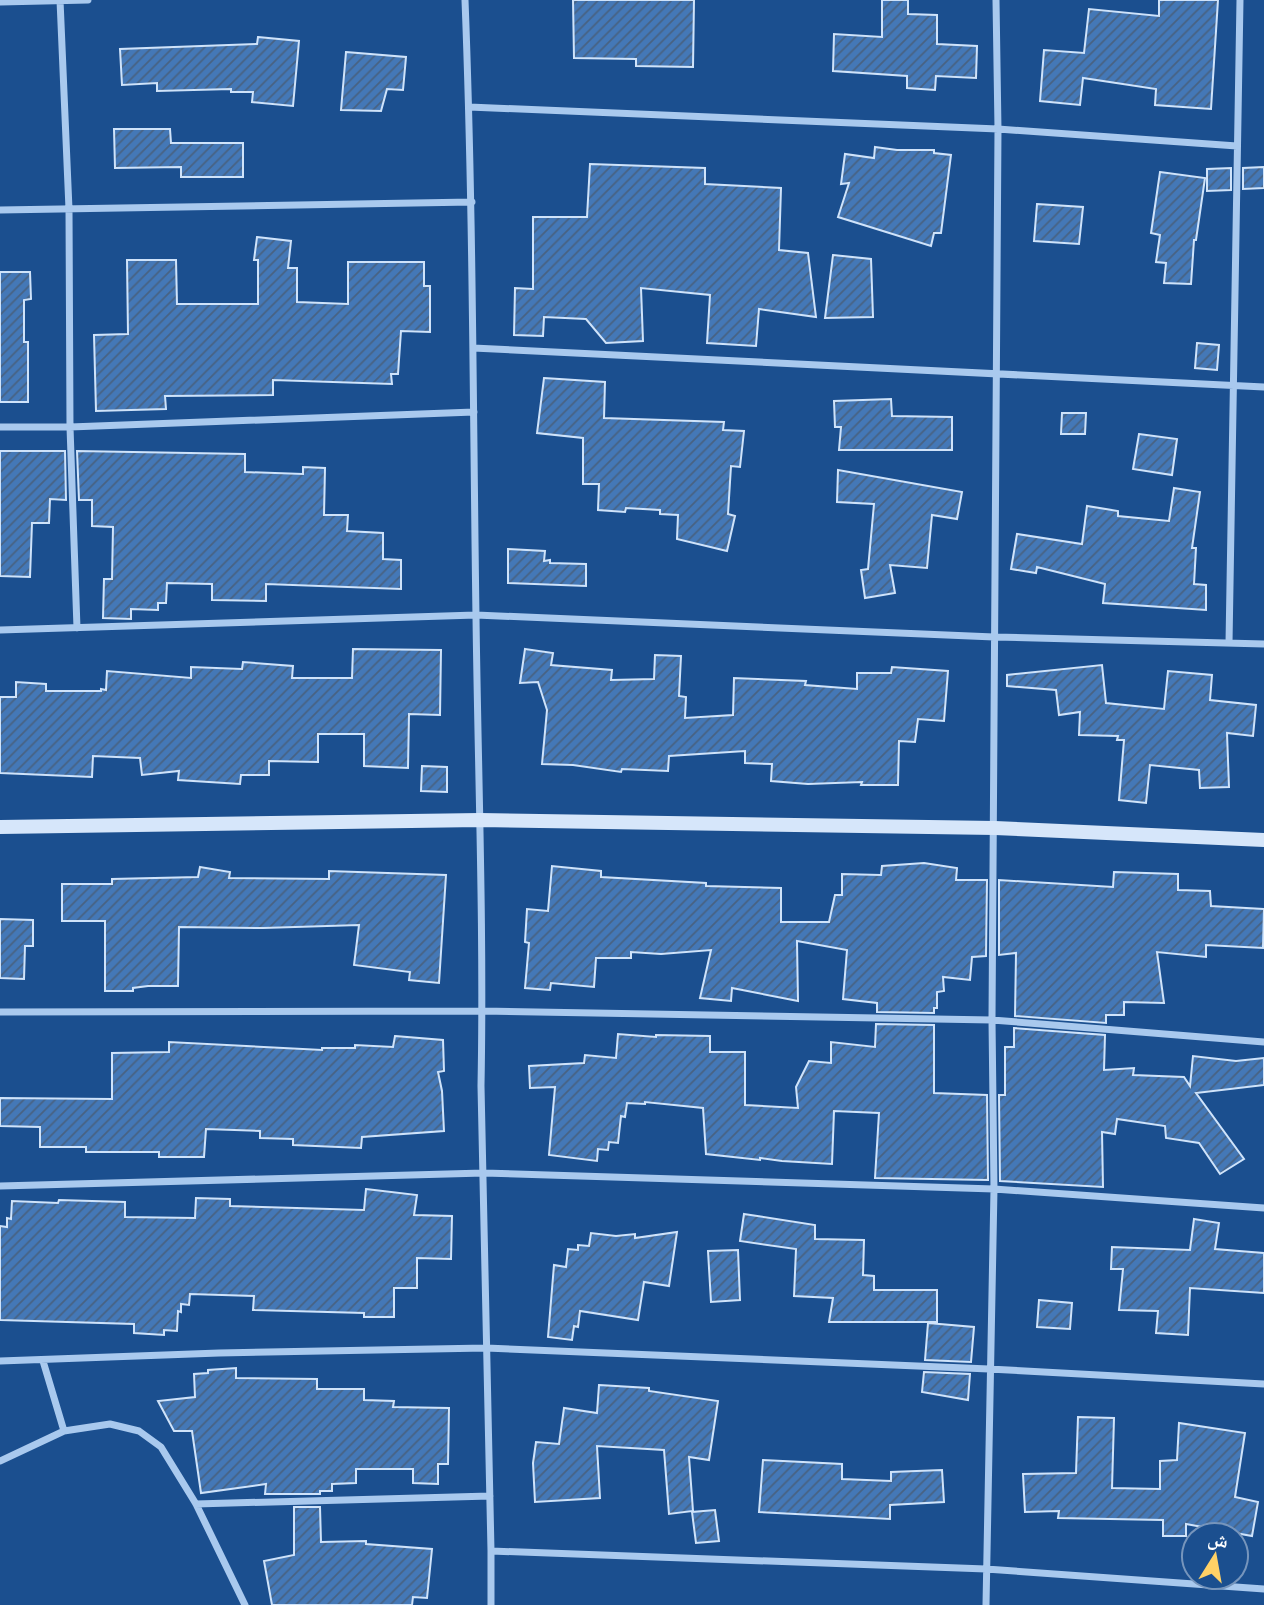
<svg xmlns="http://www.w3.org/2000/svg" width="1264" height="1605" font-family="'Nunito Sans','Noto Naskh Arabic',sans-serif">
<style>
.building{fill:url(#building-hatch);stroke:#cfe3fa;stroke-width:2}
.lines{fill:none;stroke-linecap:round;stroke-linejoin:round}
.street{stroke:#a9c9ee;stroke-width:7}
.secondary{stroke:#d6e6fa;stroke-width:14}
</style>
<defs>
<pattern id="building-hatch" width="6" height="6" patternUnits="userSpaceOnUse" patternTransform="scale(1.75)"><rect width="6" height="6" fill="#4478b7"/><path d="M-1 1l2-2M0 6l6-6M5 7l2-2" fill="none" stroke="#486282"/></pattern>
</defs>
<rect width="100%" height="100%" fill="#1b4f8f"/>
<path class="building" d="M 573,0 L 694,0 L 693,67 L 636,66 L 636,59 L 574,58 Z
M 882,0 L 908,0 L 908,14 L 937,15 L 937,44 L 977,46 L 976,78 L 936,76 L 935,90 L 907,88 L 907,76 L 833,71 L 834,34 L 882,37 Z
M 1159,0 L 1218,0 L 1211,109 L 1155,105 L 1156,89 L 1083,78 L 1080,105 L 1040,101 L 1044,50 L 1084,53 L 1089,9 L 1159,16 Z
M 258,37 L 299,41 L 293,106 L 252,102 L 253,92 L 231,92 L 231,89 L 157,91 L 157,83 L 122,85 L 120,49 L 257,44 Z
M 346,52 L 406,57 L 403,90 L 387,89 L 381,111 L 341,110 Z
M 114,129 L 170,129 L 171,143 L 243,143 L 243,177 L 181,177 L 181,167 L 115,168 Z
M 875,147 L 897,150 L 934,150 L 934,153 L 951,155 L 941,233 L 934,233 L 931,246 L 838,217 L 849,183 L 841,184 L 845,154 L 874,158 Z
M 590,164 L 705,168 L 705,184 L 781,188 L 779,250 L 808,253 L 816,317 L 759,309 L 756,346 L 707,343 L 710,295 L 641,288 L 643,341 L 606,343 L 586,319 L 544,317 L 543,336 L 514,335 L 515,288 L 533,289 L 533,217 L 587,217 Z
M 1264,167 L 1264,188 L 1243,189 L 1243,168 Z
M 1231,168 L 1231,190 L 1207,191 L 1207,169 Z
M 1160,172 L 1205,178 L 1196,240 L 1194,240 L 1191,284 L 1164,283 L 1166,263 L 1156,262 L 1160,235 L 1151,233 Z
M 1037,204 L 1083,207 L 1079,244 L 1034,241 Z
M 257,237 L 291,241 L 288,268 L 297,268 L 297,302 L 348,304 L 348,262 L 424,262 L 424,286 L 430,286 L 430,332 L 401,331 L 398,374 L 391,374 L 392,384 L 273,380 L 273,395 L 165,396 L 166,409 L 96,411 L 94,335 L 128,334 L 127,260 L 176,260 L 177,304 L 258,304 L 258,260 L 254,260 Z
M 833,255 L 871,259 L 873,317 L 825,318 Z
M 0,272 L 30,272 L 31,299 L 24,300 L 24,342 L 28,342 L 28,402 L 0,402 Z
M 1197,343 L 1219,345 L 1217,370 L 1195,368 Z
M 544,378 L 605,382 L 604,418 L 724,422 L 723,430 L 744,431 L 740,467 L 731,466 L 728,514 L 735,516 L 727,551 L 677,539 L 678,515 L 660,514 L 660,510 L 626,508 L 625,512 L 598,510 L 599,484 L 583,484 L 583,438 L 537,433 Z
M 891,399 L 892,416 L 952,417 L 952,450 L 839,450 L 841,427 L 835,427 L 834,401 Z
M 1062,413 L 1086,413 L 1085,434 L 1061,434 Z
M 1139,434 L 1177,439 L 1172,475 L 1133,469 Z
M 0,451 L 65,451 L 66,500 L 50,499 L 49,523 L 32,523 L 30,577 L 0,576 Z
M 77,451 L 245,454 L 245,472 L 303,474 L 303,467 L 325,468 L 324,515 L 348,515 L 347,531 L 383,533 L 383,559 L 401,560 L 401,589 L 266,584 L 266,601 L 212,600 L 212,584 L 167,583 L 166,603 L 158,603 L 158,610 L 131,609 L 131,619 L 103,618 L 104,579 L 112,579 L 113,527 L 92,526 L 92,500 L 79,500 Z
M 838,470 L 962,492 L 957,519 L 932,515 L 927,568 L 890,565 L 895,593 L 865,598 L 861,570 L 868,569 L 874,504 L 837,502 Z
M 1174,488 L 1200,492 L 1192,548 L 1196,548 L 1194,584 L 1206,585 L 1206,610 L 1103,603 L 1105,584 L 1037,567 L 1036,573 L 1011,569 L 1017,534 L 1082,544 L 1087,506 L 1118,511 L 1118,516 L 1169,521 Z
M 508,549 L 545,551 L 544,561 L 550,560 L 550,563 L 586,564 L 586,586 L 508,583 Z
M 353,649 L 441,650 L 440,715 L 409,714 L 408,768 L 364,766 L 364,734 L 318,734 L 318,762 L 269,761 L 269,775 L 241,775 L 240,784 L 178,780 L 179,771 L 142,775 L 140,758 L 93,756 L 92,777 L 0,773 L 0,697 L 16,697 L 16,682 L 46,684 L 46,691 L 101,691 L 101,689 L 106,690 L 107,671 L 191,678 L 191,667 L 242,669 L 243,662 L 293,666 L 292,678 L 352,678 Z
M 525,649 L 553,653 L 551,665 L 612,670 L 611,680 L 654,679 L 655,655 L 681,656 L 679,696 L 686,697 L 685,718 L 733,715 L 734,678 L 806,681 L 805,685 L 857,689 L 857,673 L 891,673 L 892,667 L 948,671 L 944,721 L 918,719 L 915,742 L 899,741 L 898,785 L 861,785 L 862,782 L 808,784 L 771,781 L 772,764 L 745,763 L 745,751 L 669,756 L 668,771 L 622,769 L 621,772 L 573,765 L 542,764 L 547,710 L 538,682 L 520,683 Z
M 1102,665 L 1106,703 L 1164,709 L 1168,671 L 1212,675 L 1210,700 L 1256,705 L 1253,736 L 1227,733 L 1229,787 L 1200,788 L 1199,770 L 1150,765 L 1146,803 L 1119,800 L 1124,740 L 1117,740 L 1118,736 L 1079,735 L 1080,712 L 1059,715 L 1056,690 L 1007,686 L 1007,675 Z
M 422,766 L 447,767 L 447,792 L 421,791 Z
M 924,863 L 957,868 L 956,880 L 987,880 L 986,956 L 972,957 L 970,980 L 943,977 L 944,991 L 937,992 L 937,1008 L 934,1008 L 934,1013 L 877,1012 L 877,1003 L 843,999 L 847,950 L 797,941 L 798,1001 L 732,988 L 731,1001 L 700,998 L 711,950 L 661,954 L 631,952 L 631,958 L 596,958 L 594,987 L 551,983 L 550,990 L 525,988 L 529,943 L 525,942 L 527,909 L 548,911 L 552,866 L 601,871 L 601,877 L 706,883 L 706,886 L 781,888 L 781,922 L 829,922 L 835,895 L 842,895 L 842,874 L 881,875 L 882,866 Z
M 200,867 L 230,872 L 229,878 L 329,879 L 329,871 L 446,875 L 439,983 L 409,980 L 410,972 L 354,965 L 359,925 L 263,928 L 179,927 L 178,986 L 148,986 L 133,988 L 133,991 L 105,991 L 105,921 L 62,921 L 62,884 L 112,884 L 112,879 L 198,877 Z
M 1114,872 L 1178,874 L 1178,890 L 1210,891 L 1211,906 L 1264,909 L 1263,948 L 1206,945 L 1206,957 L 1157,952 L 1164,1003 L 1124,1002 L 1124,1015 L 1106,1015 L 1106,1023 L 1015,1016 L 1016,953 L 999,955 L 999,880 L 1113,887 Z
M 0,919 L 33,920 L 33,946 L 25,946 L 24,979 L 0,978 Z
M 876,1024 L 934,1025 L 934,1093 L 987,1095 L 988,1180 L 875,1178 L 879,1113 L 834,1111 L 832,1164 L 782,1161 L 760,1158 L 760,1160 L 706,1154 L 703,1108 L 645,1102 L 645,1104 L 627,1103 L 625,1117 L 621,1116 L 618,1143 L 609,1142 L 608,1150 L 598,1149 L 597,1161 L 549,1155 L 555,1087 L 530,1088 L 529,1066 L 584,1063 L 585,1055 L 616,1058 L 618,1034 L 656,1037 L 656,1035 L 710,1036 L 710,1052 L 745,1052 L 745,1105 L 798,1108 L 796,1087 L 809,1061 L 831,1063 L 831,1042 L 875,1047 Z
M 1014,1028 L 1105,1035 L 1104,1070 L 1134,1068 L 1133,1075 L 1184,1077 L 1190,1086 L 1193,1056 L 1236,1061 L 1264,1058 L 1264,1085 L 1196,1093 L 1244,1159 L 1220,1174 L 1199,1143 L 1166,1138 L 1165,1126 L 1117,1119 L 1115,1134 L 1102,1132 L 1103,1187 L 1000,1181 L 999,1095 L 1005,1095 L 1005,1047 L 1014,1047 Z
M 395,1036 L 443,1040 L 444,1071 L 438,1072 L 442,1091 L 444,1131 L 362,1137 L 361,1148 L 293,1145 L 293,1139 L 260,1138 L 260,1131 L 206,1129 L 204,1157 L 159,1157 L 159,1152 L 86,1152 L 86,1147 L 40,1147 L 40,1127 L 0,1126 L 0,1098 L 112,1099 L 112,1053 L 169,1052 L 169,1042 L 322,1050 L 322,1048 L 355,1048 L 355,1045 L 393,1047 Z
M 366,1189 L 417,1195 L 414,1215 L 452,1216 L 451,1259 L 417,1258 L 417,1288 L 394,1288 L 394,1317 L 364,1317 L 364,1313 L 253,1310 L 254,1296 L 190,1294 L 189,1305 L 181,1304 L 181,1312 L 178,1311 L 177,1331 L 164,1330 L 164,1335 L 134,1333 L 134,1324 L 0,1320 L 0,1226 L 7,1227 L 7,1218 L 11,1219 L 12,1201 L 58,1203 L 59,1200 L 125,1202 L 125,1217 L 195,1218 L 196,1198 L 230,1199 L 230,1206 L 364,1210 Z
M 744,1214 L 815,1225 L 815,1239 L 864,1240 L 863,1275 L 874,1276 L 874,1290 L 937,1290 L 937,1322 L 829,1322 L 833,1298 L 794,1296 L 796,1249 L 740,1241 Z
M 1194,1219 L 1219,1223 L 1215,1249 L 1264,1253 L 1264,1293 L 1190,1288 L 1188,1335 L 1156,1333 L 1158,1311 L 1119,1310 L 1123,1269 L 1111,1269 L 1112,1247 L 1190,1250 Z
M 677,1232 L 669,1286 L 644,1282 L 638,1320 L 580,1311 L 578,1327 L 574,1326 L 572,1340 L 548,1337 L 554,1265 L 566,1267 L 568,1249 L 578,1250 L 578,1245 L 589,1246 L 591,1233 L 616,1236 L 635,1234 L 635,1238 Z
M 738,1250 L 740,1300 L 711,1302 L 708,1251 Z
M 1039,1300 L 1072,1303 L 1070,1329 L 1037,1327 Z
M 928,1323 L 974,1327 L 971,1362 L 925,1360 Z
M 236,1368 L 236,1378 L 317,1379 L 317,1389 L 364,1389 L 364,1400 L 394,1401 L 393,1407 L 449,1408 L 448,1464 L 438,1464 L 438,1484 L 413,1483 L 413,1469 L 356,1469 L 356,1483 L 332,1484 L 332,1491 L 320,1491 L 320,1494 L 265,1494 L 266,1484 L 201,1493 L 192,1431 L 174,1431 L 158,1401 L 195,1397 L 194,1374 L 208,1373 L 208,1370 Z
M 924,1372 L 970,1374 L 968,1400 L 922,1392 Z
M 599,1385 L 649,1388 L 649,1391 L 718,1401 L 709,1460 L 689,1457 L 693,1511 L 669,1514 L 664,1450 L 597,1446 L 600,1498 L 535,1502 L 533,1463 L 536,1442 L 559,1444 L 564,1408 L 597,1413 Z
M 1078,1417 L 1114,1418 L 1112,1488 L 1160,1489 L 1160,1461 L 1177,1460 L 1179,1423 L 1245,1433 L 1235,1497 L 1258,1502 L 1252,1536 L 1186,1524 L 1186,1536 L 1163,1536 L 1163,1520 L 1058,1518 L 1059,1511 L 1025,1512 L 1023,1474 L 1076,1473 Z
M 763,1460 L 842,1464 L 842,1479 L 891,1481 L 891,1472 L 942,1470 L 944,1502 L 890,1505 L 890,1519 L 759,1512 Z
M 294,1507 L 320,1507 L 321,1542 L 366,1541 L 366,1544 L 432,1549 L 427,1598 L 413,1597 L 412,1605 L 272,1605 L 264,1561 L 294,1555 Z
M 715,1510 L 719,1541 L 696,1543 L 692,1512 Z"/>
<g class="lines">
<path class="street" d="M 60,0 L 69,209 L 70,427 L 77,628
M 465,0 C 473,206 473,411 476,617 C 478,773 484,929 481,1086 L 491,1551 L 491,1605
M 0,2 L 88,0
M 469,107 L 998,129 L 1237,146
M 0,210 L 472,202
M 473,348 L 1264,387
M 0,427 L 70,427 L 474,412
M 0,630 L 476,615 L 994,637 L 1264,644
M 1229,643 L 1240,0
M 0,1012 L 483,1011 L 992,1020 L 1264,1042
M 0,1186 L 484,1173 L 994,1189 L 1264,1208
M 0,1361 L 219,1353 L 486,1348 L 989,1369 L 1264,1384
M 43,1361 L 64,1431
M 0,1461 L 64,1431 L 110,1424 L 139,1431 L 161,1447 L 196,1504 L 245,1605
M 196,1504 L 490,1496
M 491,1551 L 986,1569 L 1264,1589
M 986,1605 L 994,1189 L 992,1020 L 998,129 L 996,0"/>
<path class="secondary" d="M 0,827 L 480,820 L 995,828 L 1264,840"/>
</g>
<g transform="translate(1215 1556) rotate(11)"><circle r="33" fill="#1b4f8f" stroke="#7695bc" stroke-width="2"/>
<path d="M0-5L12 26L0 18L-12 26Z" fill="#ffd166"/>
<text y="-10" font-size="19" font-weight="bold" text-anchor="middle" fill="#ffffff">ش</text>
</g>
</svg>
